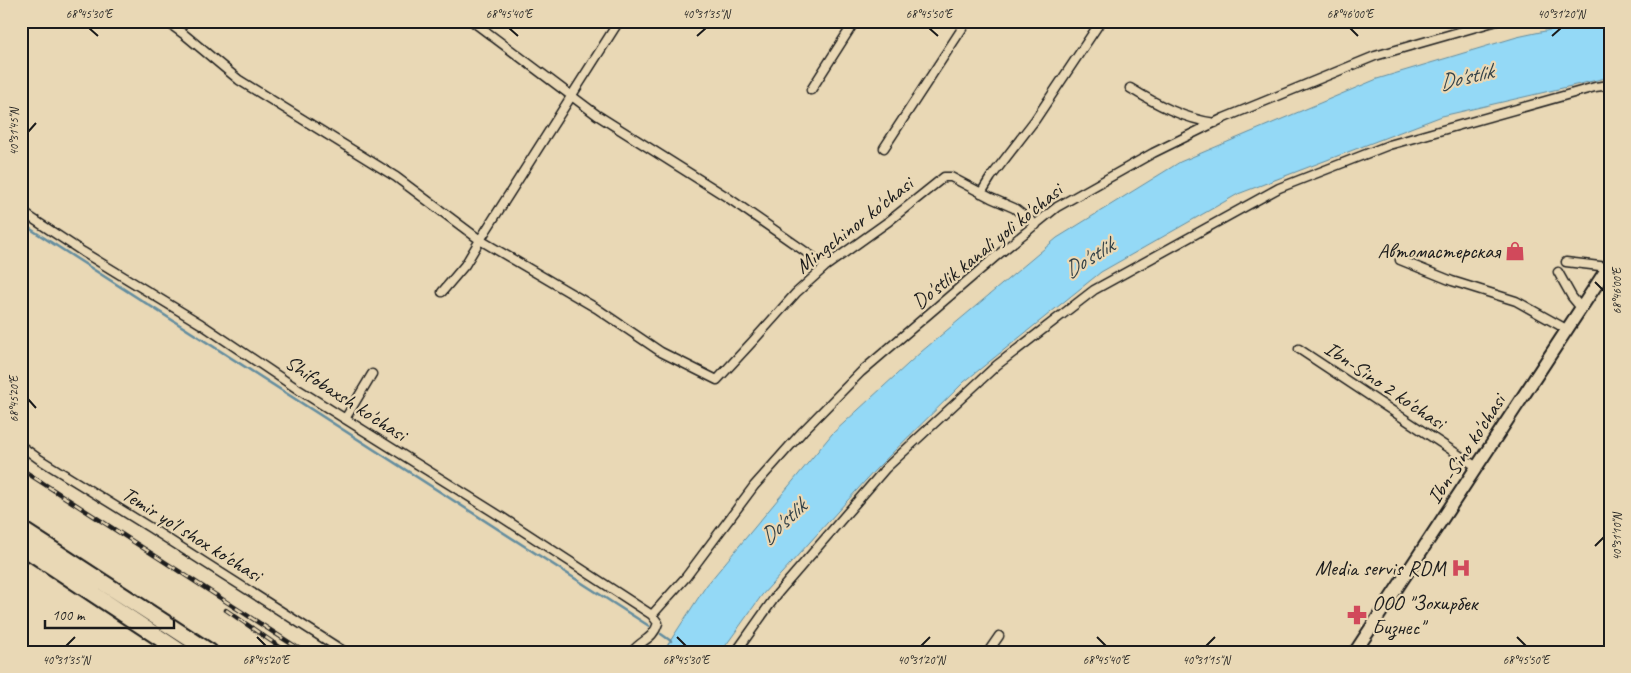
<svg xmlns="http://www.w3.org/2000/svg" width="1631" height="673" font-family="Caveat,sans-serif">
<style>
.water{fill:#94d9f6;stroke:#648d9f}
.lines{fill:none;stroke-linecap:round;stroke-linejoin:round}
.stream{stroke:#648d9f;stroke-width:2.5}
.street-casing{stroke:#1c1c1c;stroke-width:11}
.secondary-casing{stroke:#1c1c1c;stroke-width:15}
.highway-casing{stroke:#1c1c1c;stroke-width:19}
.street{stroke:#e9d8b5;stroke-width:8}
.secondary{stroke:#e9d8b5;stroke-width:11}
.highway{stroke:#e9d8b5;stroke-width:15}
.rail-casing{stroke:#1c1c1c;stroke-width:4.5}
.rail{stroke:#e9d8b5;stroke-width:2.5;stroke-dasharray:8;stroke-linecap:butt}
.ticks{fill:none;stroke:#1c1c1c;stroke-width:2}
.labels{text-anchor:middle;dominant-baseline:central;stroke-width:4.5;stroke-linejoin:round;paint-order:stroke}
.street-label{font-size:21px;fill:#1c1c1c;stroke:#e9d8b5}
.poi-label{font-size:21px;fill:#1c1c1c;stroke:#e9d8b5;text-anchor:end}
.water-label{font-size:22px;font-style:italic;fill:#344248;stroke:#e9d8b5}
.neatline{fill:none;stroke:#1c1c1c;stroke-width:2}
.ticks-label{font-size:12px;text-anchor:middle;fill:#1c1c1c}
</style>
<rect width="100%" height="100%" fill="#e9d8b5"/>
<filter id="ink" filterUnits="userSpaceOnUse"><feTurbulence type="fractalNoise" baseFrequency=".02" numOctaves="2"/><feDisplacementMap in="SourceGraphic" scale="10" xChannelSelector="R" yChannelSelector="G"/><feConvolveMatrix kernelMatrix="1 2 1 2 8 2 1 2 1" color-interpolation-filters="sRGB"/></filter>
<g filter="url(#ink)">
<path class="water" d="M 1592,21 L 1610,21 L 1610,77 L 1442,116 L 1238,194 L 1101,272 L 964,382 L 876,469 L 762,595 L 721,652 L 663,652 L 706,586 L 832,434 L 921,352 L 1057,238 L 1180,162 L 1377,79 L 1517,37 Z"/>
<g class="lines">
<path class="stream" d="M 21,223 L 649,626
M 661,634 L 671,641"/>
<defs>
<path id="street" d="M 166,21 L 185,35 L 239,80 L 396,177 L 480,240 L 465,265 L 442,292
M 472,21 L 597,115 L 727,197 L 826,266
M 619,21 L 480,240 L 596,308 L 661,352 L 717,380 L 753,341 L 796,293 L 826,266 L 889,221 L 944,177 L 951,177 L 991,198 L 1014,208 L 1036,225
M 1130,88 C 1156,104 1184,119 1215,123
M 811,90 L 855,21
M 884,148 L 967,21
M 981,193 L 991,177 L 1035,120 L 1101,21
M 21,211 L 83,252 L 201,324 L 299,390 L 500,516 L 652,615 L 658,623 C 653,640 642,639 632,652
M 1400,260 L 1452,281 L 1516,301 L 1568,330
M 1566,262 L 1608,267
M 1558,272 L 1572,297 L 1581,308
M 1299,349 L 1477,467
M 345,419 L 372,374
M 21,446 L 39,459 L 149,527 L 345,652
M 652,615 L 686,577 L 754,486 L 803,431 L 861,372 L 994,258 L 1057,207 L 1153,153 L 1224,118 L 1375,56 L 1497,21
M 736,652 L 778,593 L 886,468 L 997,365 L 1094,290 L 1279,188 L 1389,145 L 1595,87 L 1610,85
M 988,652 L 999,636"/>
<path id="secondary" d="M 1355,652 L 1610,264"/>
<path id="highway" d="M 21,529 L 210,652
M 21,546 L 181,652"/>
</defs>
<use href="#street" class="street-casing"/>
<use href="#secondary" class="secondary-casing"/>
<use href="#highway" class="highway-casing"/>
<use href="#street" class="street"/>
<use href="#secondary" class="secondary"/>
<use href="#highway" class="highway"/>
<defs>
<path id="rail" d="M 21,469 L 304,652
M 226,610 L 287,652"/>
</defs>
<use href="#rail" class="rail-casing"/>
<use href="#rail" class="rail"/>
</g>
</g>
<path class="ticks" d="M 89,28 L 98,36M 509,28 L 518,36M 929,28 L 938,36M 1350,28 L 1358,36M 697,36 L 706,28M 1552,36 L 1561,28M 28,132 L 36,123M 1595,282 L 1604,291M 28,399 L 36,408M 1595,546 L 1604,537M 257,637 L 266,646M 677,637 L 686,646M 1097,637 L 1106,646M 1517,637 L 1526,646M 66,646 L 75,637M 921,646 L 930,637M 1206,646 L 1215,637"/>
<defs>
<symbol id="shop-bare" viewBox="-9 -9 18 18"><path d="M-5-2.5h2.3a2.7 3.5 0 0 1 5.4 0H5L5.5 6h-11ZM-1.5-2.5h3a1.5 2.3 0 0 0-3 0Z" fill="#d1495b" stroke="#e9d8b5" stroke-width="2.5" paint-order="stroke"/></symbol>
<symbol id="hospital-bare" viewBox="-9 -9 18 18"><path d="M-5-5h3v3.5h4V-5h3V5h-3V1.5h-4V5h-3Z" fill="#d1495b" stroke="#e9d8b5" stroke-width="2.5" paint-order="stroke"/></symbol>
<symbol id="pharmacy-bare" viewBox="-9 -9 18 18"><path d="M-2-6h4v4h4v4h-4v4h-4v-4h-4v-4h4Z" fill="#d1495b" stroke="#e9d8b5" stroke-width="2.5" paint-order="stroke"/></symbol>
</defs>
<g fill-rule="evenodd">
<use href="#shop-bare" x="1501" y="237" width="28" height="28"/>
<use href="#hospital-bare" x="1447" y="554" width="28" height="28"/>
<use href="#pharmacy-bare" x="1343" y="601" width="28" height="28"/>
</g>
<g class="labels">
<g class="street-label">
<text transform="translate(854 225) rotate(-38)">Mingchinor ko'chasi</text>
<text transform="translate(987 246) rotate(-39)">Do'stlik kanali yoli ko'chasi</text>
<text transform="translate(1385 385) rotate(34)">Ibn-Sino 2 ko'chasi</text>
<text transform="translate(346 398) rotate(33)">Shifobaxsh ko'chasi</text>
<text transform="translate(1466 449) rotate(-57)">Ibn-Sino ko'chasi</text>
<text transform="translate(192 534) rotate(32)">Temir yo'l shox ko'chasi</text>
</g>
<g class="poi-label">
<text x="1500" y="251">Автомастерская</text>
<text x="1446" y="568">Media servis RDM</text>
<text x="1372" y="603" text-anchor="start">ООО "Зохирбек<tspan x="1372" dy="24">Бизнес"</tspan></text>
</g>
<g class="water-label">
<text transform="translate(1466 77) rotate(-13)">Do'stlik</text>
<text transform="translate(1089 258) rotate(-32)">Do'stlik</text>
<text transform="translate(783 522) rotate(-43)">Do'stlik</text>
</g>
</g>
<rect width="1631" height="673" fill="none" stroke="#e9d8b5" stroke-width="55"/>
<path d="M45 620v8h129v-8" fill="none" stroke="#1c1c1c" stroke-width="2.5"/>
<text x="52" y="620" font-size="15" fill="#1c1c1c" stroke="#e9d8b5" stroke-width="4" paint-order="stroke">100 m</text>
<rect x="28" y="28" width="1576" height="618" class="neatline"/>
<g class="ticks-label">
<text x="89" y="18">68°45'30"E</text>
<text x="509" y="18">68°45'40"E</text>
<text x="706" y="18">40°31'35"N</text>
<text x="929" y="18">68°45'50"E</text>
<text x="1350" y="18">68°46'00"E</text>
<text x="1561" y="18">40°31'20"N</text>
<text transform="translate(14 132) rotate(-90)" y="4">40°31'45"N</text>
<text transform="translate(1617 291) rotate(-90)" y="4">68°46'00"E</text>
<text transform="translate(14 399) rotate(-90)" y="4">68°45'20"E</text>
<text transform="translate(1617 537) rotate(-90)" y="4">40°31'10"N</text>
<text x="66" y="664">40°31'35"N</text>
<text x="266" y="664">68°45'20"E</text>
<text x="686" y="664">68°45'30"E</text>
<text x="921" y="664">40°31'20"N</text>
<text x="1106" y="664">68°45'40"E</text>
<text x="1206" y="664">40°31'15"N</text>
<text x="1526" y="664">68°45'50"E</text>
</g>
</svg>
